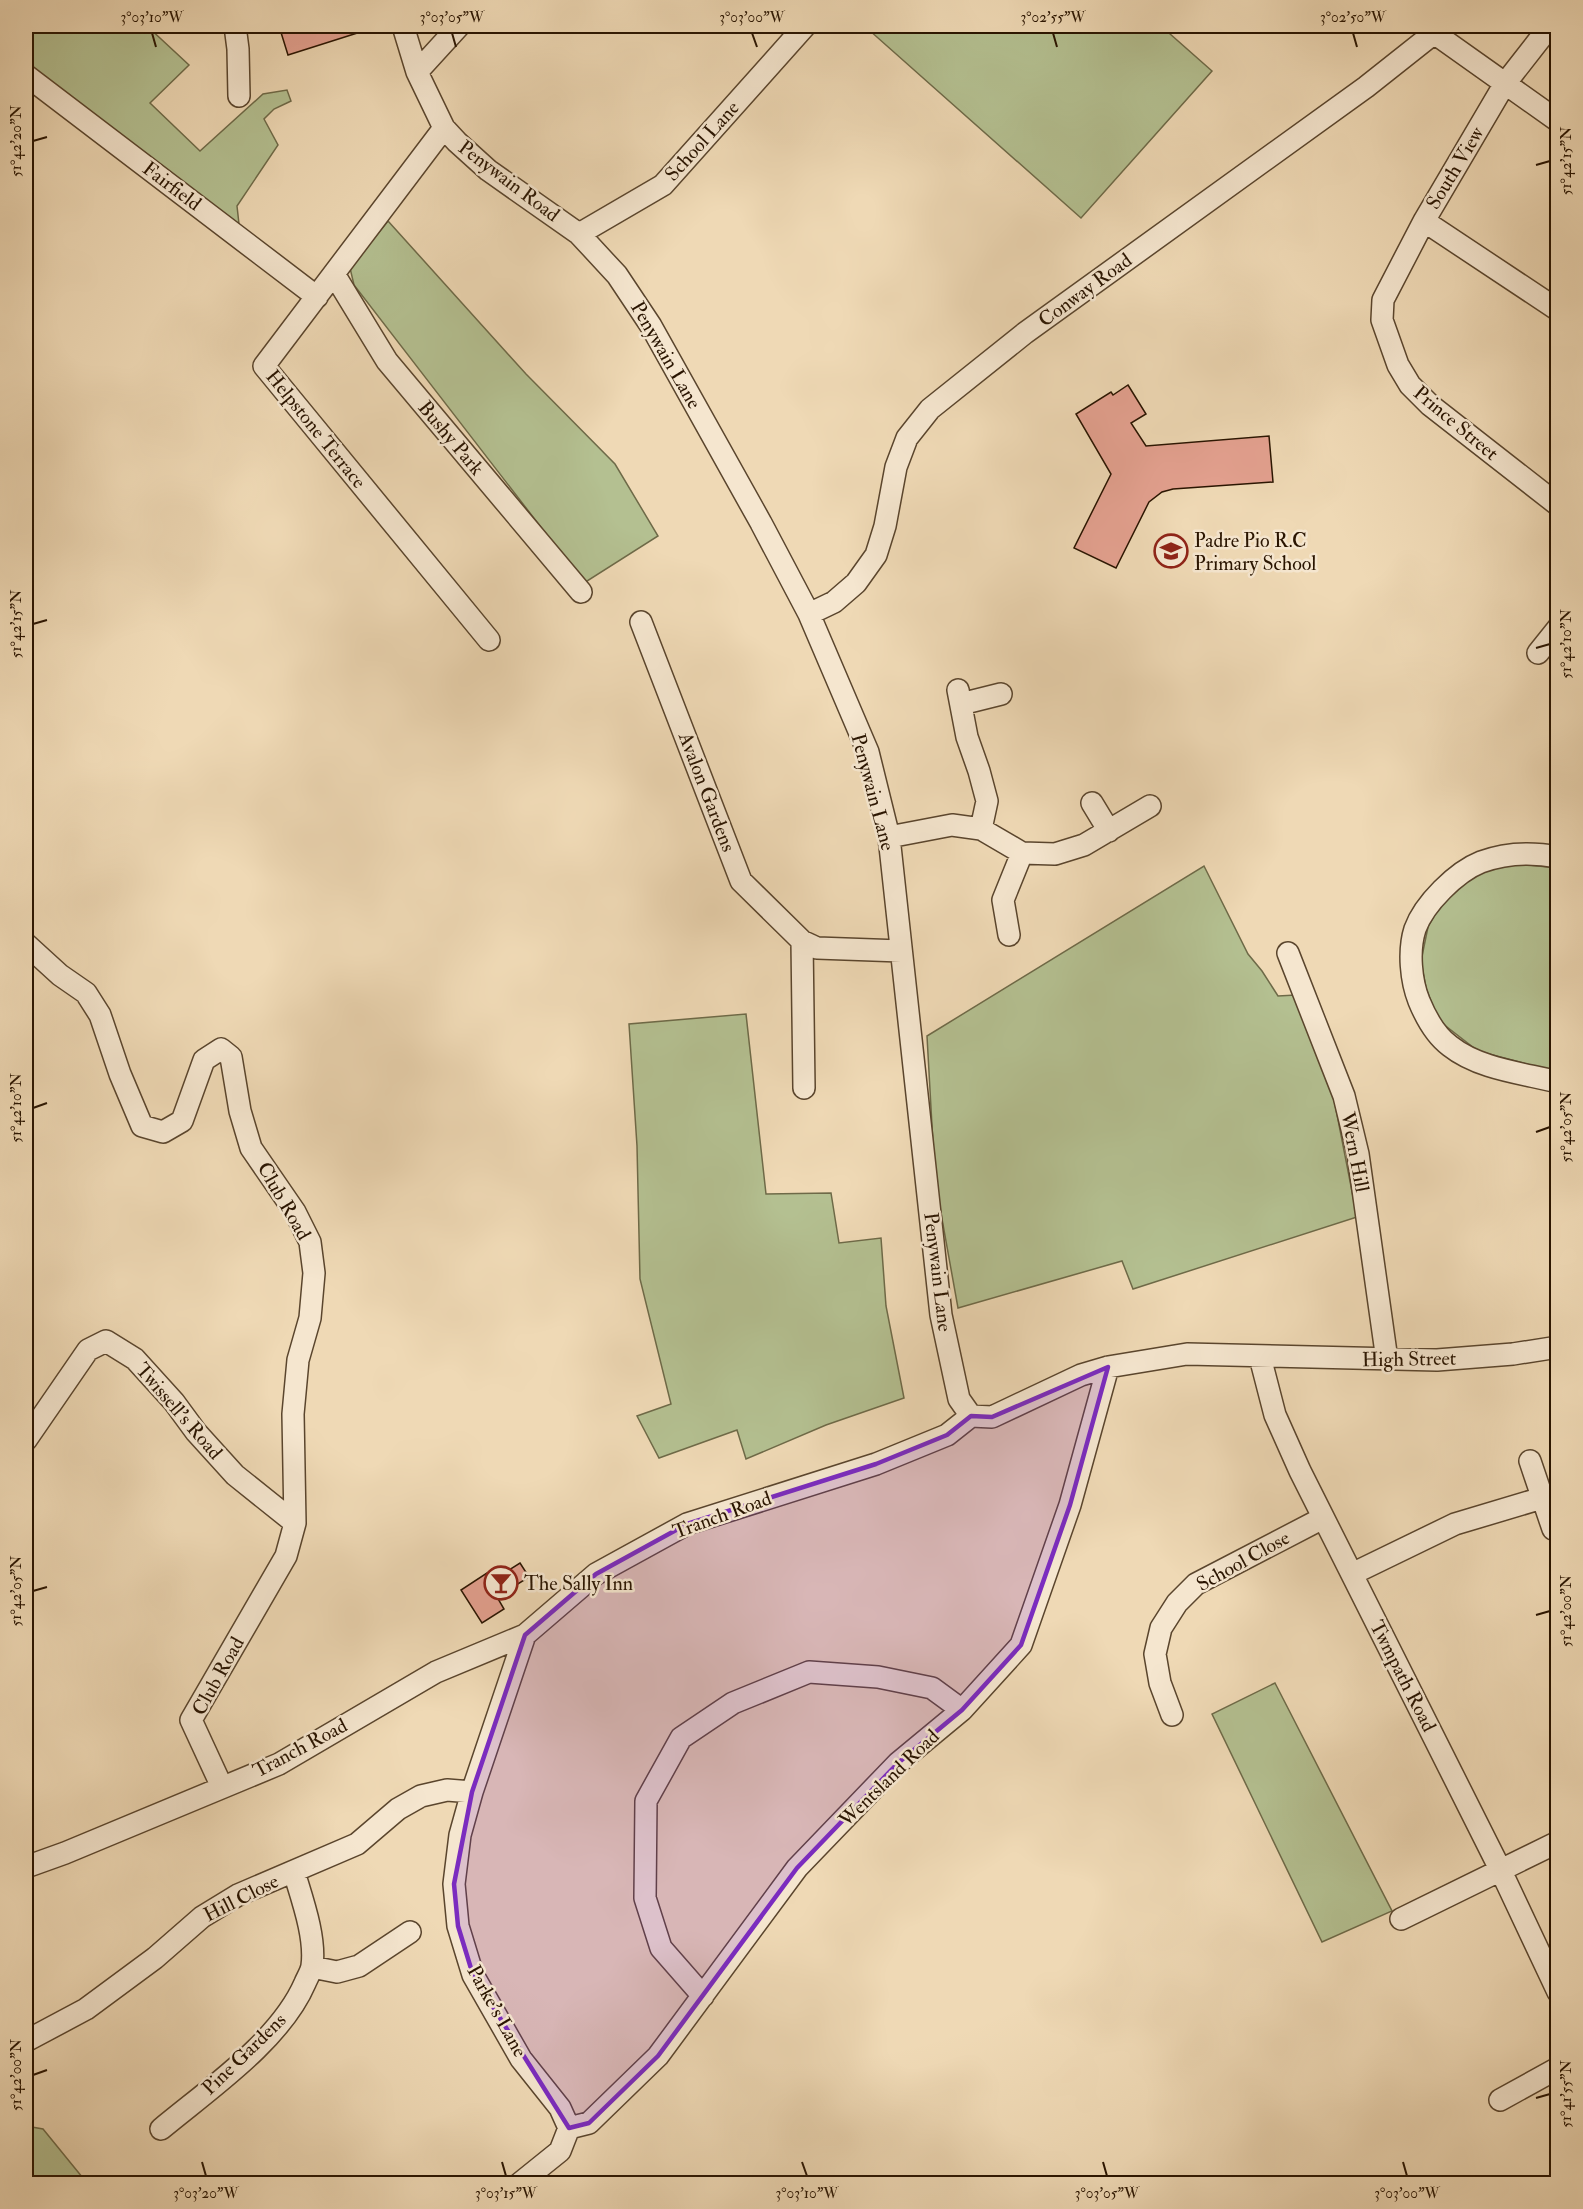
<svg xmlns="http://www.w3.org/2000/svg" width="1583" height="2209" font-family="'IM FELL Double Pica',serif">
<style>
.green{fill:#b4c091;stroke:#6e6a48;stroke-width:1.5}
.building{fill:#e4a190;stroke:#291400;stroke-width:1.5}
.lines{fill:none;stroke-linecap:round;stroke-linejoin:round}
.minor-casing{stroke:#5a452d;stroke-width:24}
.minor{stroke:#f5e6cf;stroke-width:21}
.marked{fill:#7b2cbf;fill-opacity:0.2;stroke:#7b2cbf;stroke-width:4.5;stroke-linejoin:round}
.ticks{fill:none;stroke:#291400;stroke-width:2}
.labels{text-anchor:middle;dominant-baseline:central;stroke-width:5;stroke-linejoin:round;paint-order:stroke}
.street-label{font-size:20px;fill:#291400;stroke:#f5e6cf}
.poi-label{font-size:20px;fill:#291400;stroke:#f5e6cf;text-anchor:start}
.neatline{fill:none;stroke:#291400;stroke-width:2}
.ticks-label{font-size:15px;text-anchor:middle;fill:#291400}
</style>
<rect width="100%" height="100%" fill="#efd9b5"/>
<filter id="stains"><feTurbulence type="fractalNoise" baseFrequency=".00333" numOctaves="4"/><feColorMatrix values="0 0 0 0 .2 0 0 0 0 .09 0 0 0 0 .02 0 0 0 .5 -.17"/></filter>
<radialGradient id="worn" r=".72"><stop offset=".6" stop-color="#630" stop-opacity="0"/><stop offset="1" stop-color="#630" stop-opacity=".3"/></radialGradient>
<path class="green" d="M 26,26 L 147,26 L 189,65 L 150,103 L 200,151 L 263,94 L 287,90 L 291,101 L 274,109 L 264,119 L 278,145 L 237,206 L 239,224 L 26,66 Z
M 872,26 L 1161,26 L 1212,71 L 1081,218 L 869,30 Z
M 388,221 L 526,374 L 615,464 L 658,536 L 584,583 L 354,285 L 350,268 Z
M 1509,863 L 1557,868 L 1557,1072 L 1478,1051 L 1438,1020 L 1426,988 L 1421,961 L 1428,927 L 1443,900 L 1459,881 Z
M 1204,866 L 1248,954 L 1262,971 L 1278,996 L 1296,995 L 1333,1094 L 1357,1217 L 1133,1289 L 1122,1261 L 958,1308 L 935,1180 L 927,1036 Z
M 746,1014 L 766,1194 L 831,1193 L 839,1243 L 881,1238 L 886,1306 L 904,1398 L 826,1425 L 746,1459 L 737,1430 L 659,1458 L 637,1416 L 671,1404 L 640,1279 L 637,1146 L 629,1024 Z
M 1275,1683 L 1392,1911 L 1322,1942 L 1212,1714 Z
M 26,2126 L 43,2129 L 87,2183 L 26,2183 Z"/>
<path class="building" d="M 279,26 L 369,26 L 370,29 L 288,55 Z
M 1128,385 L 1146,414 L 1131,423 L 1146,446 L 1269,436 L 1273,482 L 1173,489 L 1162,492 L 1149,502 L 1116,568 L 1074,548 L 1111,474 L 1076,414 L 1111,392 L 1113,395 Z
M 520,1563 L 529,1577 L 497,1597 L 504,1609 L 482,1623 L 461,1590 L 493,1569 L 498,1577 Z"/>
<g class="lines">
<defs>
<path id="minor" d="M 235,26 L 238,49 L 239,96
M 403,26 L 417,72 L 444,128 L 457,142 L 488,170 L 579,234 L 617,275 L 651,326 L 761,523 L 809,614 L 868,752 L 889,837 L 941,1315 L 959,1399 L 971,1416
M 1550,26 L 1504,85 L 1424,221 L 1383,300 L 1382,320 L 1398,365 L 1410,385 L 1430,405 L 1558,505
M 1434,33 L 1558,121
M 417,72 L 459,26
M 27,76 L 317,297
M 444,128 L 264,366 L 489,640
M 1424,221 L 1558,310
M 579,234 L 663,185 L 805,26
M 334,274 L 387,361 L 581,592
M 809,614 L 834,602 L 856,583 L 876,555 L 885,526 L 896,467 L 907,438 L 930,409 L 1025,333 L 1366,87 L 1443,26
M 641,622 L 741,881 L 802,941 L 817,948 L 901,951
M 1538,653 L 1558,628
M 958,690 L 967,737 L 979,771 L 987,801 L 981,829
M 961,704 L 1001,694
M 1092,803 L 1109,831
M 889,837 L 952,825 L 981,829 L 1022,853 L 1055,854 L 1084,845 L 1150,806
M 1558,857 C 1532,852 1505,853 1481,862 C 1456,872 1424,904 1415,929 C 1408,951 1411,981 1419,1001 C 1426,1018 1435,1035 1450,1046 C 1479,1069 1522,1073 1558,1082
M 1009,935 L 1003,900 L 1022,853
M 802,941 L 804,1088
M 26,944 L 60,975 L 86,993 L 100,1015 L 120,1074 L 142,1126 L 163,1132 L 182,1121 L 204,1060 L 221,1049 L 231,1057 L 240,1111 L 251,1148 L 295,1212 L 310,1242 L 314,1273 L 310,1318 L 298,1360 L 293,1414 L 295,1523 L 286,1556 L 191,1720 L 222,1787
M 1288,953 L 1344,1096 L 1358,1154 L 1387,1360
M 1260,1357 L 1275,1415 L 1300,1471 L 1501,1871 L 1558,1992
M 26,1440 L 88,1350 L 106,1341 L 135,1359 L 174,1402 L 196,1432 L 235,1475 L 295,1523
M 1530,1461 L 1553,1529
M 1352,1574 L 1455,1524 L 1542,1498
M 1172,1715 L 1160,1683 L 1155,1654 L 1161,1628 L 1177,1603 L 1196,1584 L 1323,1518
M 26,1867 L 65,1853 L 279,1764 L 436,1672 L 525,1635 L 596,1574 L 687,1524 L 876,1464 L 947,1435 L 971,1416 L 992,1417 L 1081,1375 L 1108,1367 L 1187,1354 L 1437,1360 L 1513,1354 L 1558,1347
M 1401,1919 L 1558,1842
M 312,1967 L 337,1972 L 359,1966 L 410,1932
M 703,1996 L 661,1948 L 645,1898 L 646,1801 L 681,1738 L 733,1703 L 809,1672 L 878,1677 L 932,1688 L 962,1710
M 26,2041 L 86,2009 L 155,1958 L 202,1917 L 238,1895 L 357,1844 L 398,1809 L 421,1796 L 447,1790 L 472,1792
M 1500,2100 L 1558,2068
M 569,2128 L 589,2123 L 658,2056 L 797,1868 L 898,1763 L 962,1710 L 1021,1645 L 1070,1505 L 1108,1367
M 161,2129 C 209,2089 280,2041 305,1983 C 307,1978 311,1972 312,1966 C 316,1937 302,1899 294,1872
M 519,2184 L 560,2151 L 569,2128 L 560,2108 L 521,2059 L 473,1975 L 458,1926 L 454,1884 L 460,1835 L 472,1792 L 525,1635"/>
</defs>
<use href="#minor" class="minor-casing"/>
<use href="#minor" class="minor"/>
</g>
<path class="marked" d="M 1108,1367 L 1070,1505 L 1021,1645 L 962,1710 L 898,1763 L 797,1868 L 658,2056 L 589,2123 L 569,2128 L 473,1975 L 458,1926 L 454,1884 L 472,1792 L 525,1635 L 596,1574 L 687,1524 L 876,1464 L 947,1435 L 971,1416 L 992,1417 Z"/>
<path class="ticks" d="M 152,33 L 156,47M 452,33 L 456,47M 752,33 L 757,47M 1053,33 L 1057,47M 1353,33 L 1357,47M 33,141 L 47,137M 1536,165 L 1550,161M 33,624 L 47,620M 1536,648 L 1550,644M 33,1108 L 47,1103M 1536,1132 L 1550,1127M 33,1591 L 47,1587M 1536,1615 L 1550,1611M 33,2075 L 47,2070M 1536,2098 L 1550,2094M 202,2162 L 206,2176M 502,2162 L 506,2176M 802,2162 L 807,2176M 1103,2162 L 1107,2176M 1403,2162 L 1407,2176"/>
<defs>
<symbol id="school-ring" viewBox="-11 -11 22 22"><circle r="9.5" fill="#f5e6cf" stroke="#8f2418" stroke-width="1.5"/><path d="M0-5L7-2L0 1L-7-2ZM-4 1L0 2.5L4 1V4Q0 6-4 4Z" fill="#8f2418"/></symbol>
<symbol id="bar-ring" viewBox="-11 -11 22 22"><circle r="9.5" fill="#f5e6cf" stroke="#8f2418" stroke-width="1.5"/><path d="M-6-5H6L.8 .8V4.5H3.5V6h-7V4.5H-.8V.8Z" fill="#8f2418"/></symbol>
</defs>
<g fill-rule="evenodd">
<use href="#school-ring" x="1152" y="532" width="38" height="38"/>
<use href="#bar-ring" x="482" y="1564" width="38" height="38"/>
</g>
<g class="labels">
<g class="street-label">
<text transform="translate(702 141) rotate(-48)">School Lane</text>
<text transform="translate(1455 168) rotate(-59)">South View</text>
<text transform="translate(509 181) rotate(37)">Penywain Road</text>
<text transform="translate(172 186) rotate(37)">Fairfield</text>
<text transform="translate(1085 290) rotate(-36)">Conway Road</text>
<text transform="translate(666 355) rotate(60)">Penywain Lane</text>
<text transform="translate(1456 423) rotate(40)">Prince Street</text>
<text transform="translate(316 429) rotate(51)">Helpstone Terrace</text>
<text transform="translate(451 438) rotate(50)">Bushy Park</text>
<text transform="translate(707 792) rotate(69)">Avalon Gardens</text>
<text transform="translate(873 792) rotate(75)">Penywain Lane</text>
<text transform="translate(1355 1152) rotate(79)">Wern Hill</text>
<text transform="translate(284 1201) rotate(60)">Club Road</text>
<text transform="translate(938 1272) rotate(83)">Penywain Lane</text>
<text transform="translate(1409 1359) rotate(-1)">High Street</text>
<text transform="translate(179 1411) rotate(49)">Twissell's Road</text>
<text transform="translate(722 1515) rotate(-20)">Tranch Road</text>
<text transform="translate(1243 1561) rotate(-29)">School Close</text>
<text transform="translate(218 1676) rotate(-61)">Club Road</text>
<text transform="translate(1403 1676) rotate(63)">Twmpath Road</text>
<text transform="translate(300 1748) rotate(-28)">Tranch Road</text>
<text transform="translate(889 1778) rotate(-44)">Wentsland Road</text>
<text transform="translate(241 1898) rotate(-27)">Hill Close</text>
<text transform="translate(497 2011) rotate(61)">Parke's Lane</text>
<text transform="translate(244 2054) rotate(-44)">Pine Gardens</text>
</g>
<g class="poi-label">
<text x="1194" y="540">Padre Pio R.C<tspan x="1194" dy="23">Primary School</tspan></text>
<text x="524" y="1583">The Sally Inn</text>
</g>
</g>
<rect width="1583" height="2209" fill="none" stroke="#efd9b5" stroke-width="66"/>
<rect x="33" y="33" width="1517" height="2143" class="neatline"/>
<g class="ticks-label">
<text x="152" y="22">3°03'10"W</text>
<text x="452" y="22">3°03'05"W</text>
<text x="752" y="22">3°03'00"W</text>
<text x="1053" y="22">3°02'55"W</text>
<text x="1353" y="22">3°02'50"W</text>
<text transform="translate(16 141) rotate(-90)" y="5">51°42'20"N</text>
<text transform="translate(1566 161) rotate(-90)" y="5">51°42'15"N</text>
<text transform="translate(16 624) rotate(-90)" y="5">51°42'15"N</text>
<text transform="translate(1566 644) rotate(-90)" y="5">51°42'10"N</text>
<text transform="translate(16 1108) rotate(-90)" y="5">51°42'10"N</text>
<text transform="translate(1566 1127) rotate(-90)" y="5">51°42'05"N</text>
<text transform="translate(16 1591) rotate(-90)" y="5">51°42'05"N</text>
<text transform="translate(1566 1611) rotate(-90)" y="5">51°42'00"N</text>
<text transform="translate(16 2075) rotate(-90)" y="5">51°42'00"N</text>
<text transform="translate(1566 2094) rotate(-90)" y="5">51°41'55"N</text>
<text x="206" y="2198">3°03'20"W</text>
<text x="506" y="2198">3°03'15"W</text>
<text x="807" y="2198">3°03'10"W</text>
<text x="1107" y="2198">3°03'05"W</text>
<text x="1407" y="2198">3°03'00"W</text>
</g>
<rect width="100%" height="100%" filter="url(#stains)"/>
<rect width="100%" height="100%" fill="url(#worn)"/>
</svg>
